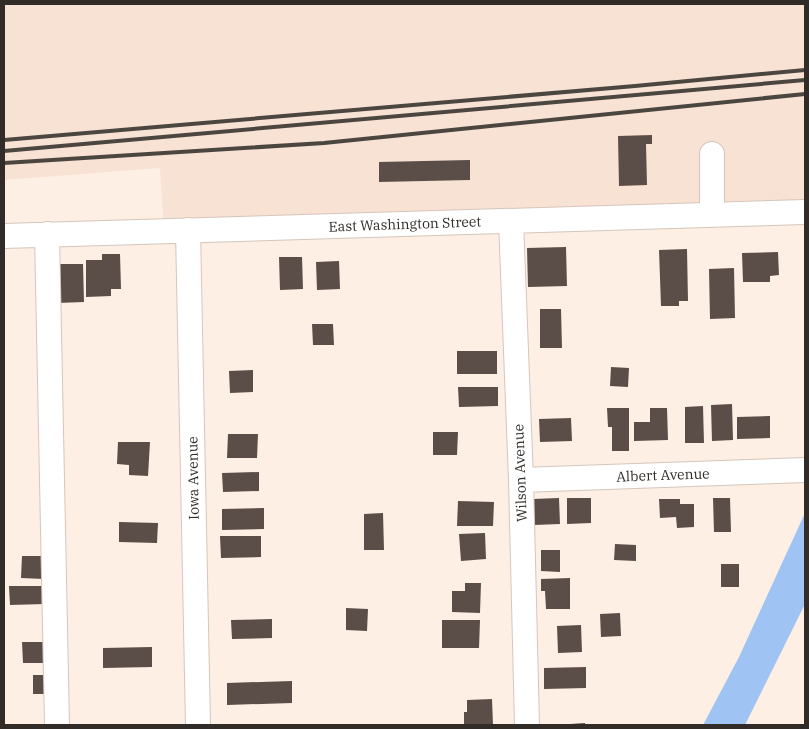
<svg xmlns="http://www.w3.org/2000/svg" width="809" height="729" font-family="'IBM Plex Serif',serif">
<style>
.built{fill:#f8e2d4}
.water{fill:#9fc3f2}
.building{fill:#5b4d47}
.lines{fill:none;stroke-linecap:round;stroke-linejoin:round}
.minor-casing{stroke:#d5c6bc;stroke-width:26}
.minor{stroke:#fff;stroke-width:24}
.rail{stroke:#4c4641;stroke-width:4}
.labels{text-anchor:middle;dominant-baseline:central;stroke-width:5;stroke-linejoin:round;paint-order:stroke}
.street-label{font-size:14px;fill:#312c28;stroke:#fff}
</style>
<rect width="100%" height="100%" fill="#feefe4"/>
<path class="built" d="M 4,4 L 805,4 L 805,210 L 164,228 L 160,168 L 4,180 Z"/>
<path class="water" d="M 805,513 L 805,604 L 745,725 L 703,725 L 739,657 Z"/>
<path class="building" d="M 652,135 L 652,144 L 646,144 L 647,185 L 619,186 L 618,136 Z
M 470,160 L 470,180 L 379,182 L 379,162 Z
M 566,247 L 567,286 L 528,287 L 527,248 Z
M 687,249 L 688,301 L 679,301 L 679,306 L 661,306 L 659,250 Z
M 778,252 L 779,275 L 770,276 L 770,282 L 743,282 L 742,253 Z
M 102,254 L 120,254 L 121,289 L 111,289 L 111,296 L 86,297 L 86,260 L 102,260 Z
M 279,257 L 302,257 L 303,289 L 280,290 Z
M 339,261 L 340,289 L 317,290 L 316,262 Z
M 52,264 L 83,264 L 84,302 L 57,303 Z
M 734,268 L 735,318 L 710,319 L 709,269 Z
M 540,309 L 561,309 L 562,348 L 540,348 Z
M 312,324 L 333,324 L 334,345 L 313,345 Z
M 457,351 L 497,351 L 497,374 L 457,374 Z
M 611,367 L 629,368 L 628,387 L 610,386 Z
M 253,370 L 253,392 L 230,393 L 229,371 Z
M 458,387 L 498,387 L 498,406 L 459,407 Z
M 732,404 L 733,440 L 712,441 L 711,405 Z
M 703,406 L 704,443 L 685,443 L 685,407 Z
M 607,408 L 629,408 L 629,451 L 612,451 L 612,427 L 608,427 Z
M 650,408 L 667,408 L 668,440 L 634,441 L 634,422 L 650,422 Z
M 770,416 L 770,438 L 737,439 L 737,417 Z
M 571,418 L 572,441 L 540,442 L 539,419 Z
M 433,432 L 458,432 L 457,455 L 433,455 Z
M 228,434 L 258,434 L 257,458 L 227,458 Z
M 118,442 L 150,442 L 148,476 L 129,475 L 129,465 L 117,464 Z
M 259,472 L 259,491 L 223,492 L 222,473 Z
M 559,498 L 560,524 L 534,525 L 533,499 Z
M 567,498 L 591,498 L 591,523 L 567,524 Z
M 713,498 L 730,498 L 731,532 L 714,532 Z
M 659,499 L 680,499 L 680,504 L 694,504 L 694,527 L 677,528 L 676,517 L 660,518 Z
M 458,501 L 494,502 L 493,526 L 457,526 Z
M 264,508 L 264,529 L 222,530 L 222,509 Z
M 383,513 L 384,550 L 364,550 L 364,514 Z
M 119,522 L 158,523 L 157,543 L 119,542 Z
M 485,533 L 486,559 L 461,561 L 459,534 Z
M 220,536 L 261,536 L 261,557 L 221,558 Z
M 615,544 L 636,545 L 636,561 L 614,560 Z
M 541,550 L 560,550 L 560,572 L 541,571 Z
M 22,556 L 44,556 L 44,579 L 21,578 Z
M 721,564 L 739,564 L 739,587 L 721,587 Z
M 570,578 L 570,609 L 546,609 L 545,591 L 541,591 L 541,579 Z
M 465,583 L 481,583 L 480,613 L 452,612 L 452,591 L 465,591 Z
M 9,586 L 45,586 L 45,604 L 10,605 Z
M 346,608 L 368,609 L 367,631 L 346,630 Z
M 620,613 L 621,636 L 601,637 L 600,614 Z
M 272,619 L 272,638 L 232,639 L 231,620 Z
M 442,620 L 480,620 L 479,648 L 442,648 Z
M 581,625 L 582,652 L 558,653 L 557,626 Z
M 22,642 L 44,642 L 44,663 L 23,663 Z
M 152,647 L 152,667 L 103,668 L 103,648 Z
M 586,667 L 586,688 L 544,689 L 544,668 Z
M 33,675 L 49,675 L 48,694 L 33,694 Z
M 292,681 L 292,703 L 227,705 L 227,683 Z
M 492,699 L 493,725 L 464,725 L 464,712 L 467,712 L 467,700 Z
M 585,723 L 585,725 L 570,725 L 570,724 Z"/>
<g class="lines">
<defs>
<path id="minor" d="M 712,154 L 712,215
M 511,221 L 521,480 L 527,725
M 188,230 L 198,725
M 47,234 L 57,725
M 4,236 L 805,212
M 521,480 L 805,470"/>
</defs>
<use href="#minor" class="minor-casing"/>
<use href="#minor" class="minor"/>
<path class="rail" d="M 4,140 L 635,86 L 805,70
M 4,151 L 805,80
M 4,163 L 324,143 L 805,94"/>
</g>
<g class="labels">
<g class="street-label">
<text transform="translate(405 224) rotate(-2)">East Washington Street</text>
<text transform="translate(520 473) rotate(-92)">Wilson Avenue</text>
<text transform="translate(663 475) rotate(-2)">Albert Avenue</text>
<text transform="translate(193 478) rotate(-91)">Iowa Avenue</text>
</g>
</g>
<rect width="809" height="729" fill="none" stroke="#312c28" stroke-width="10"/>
</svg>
